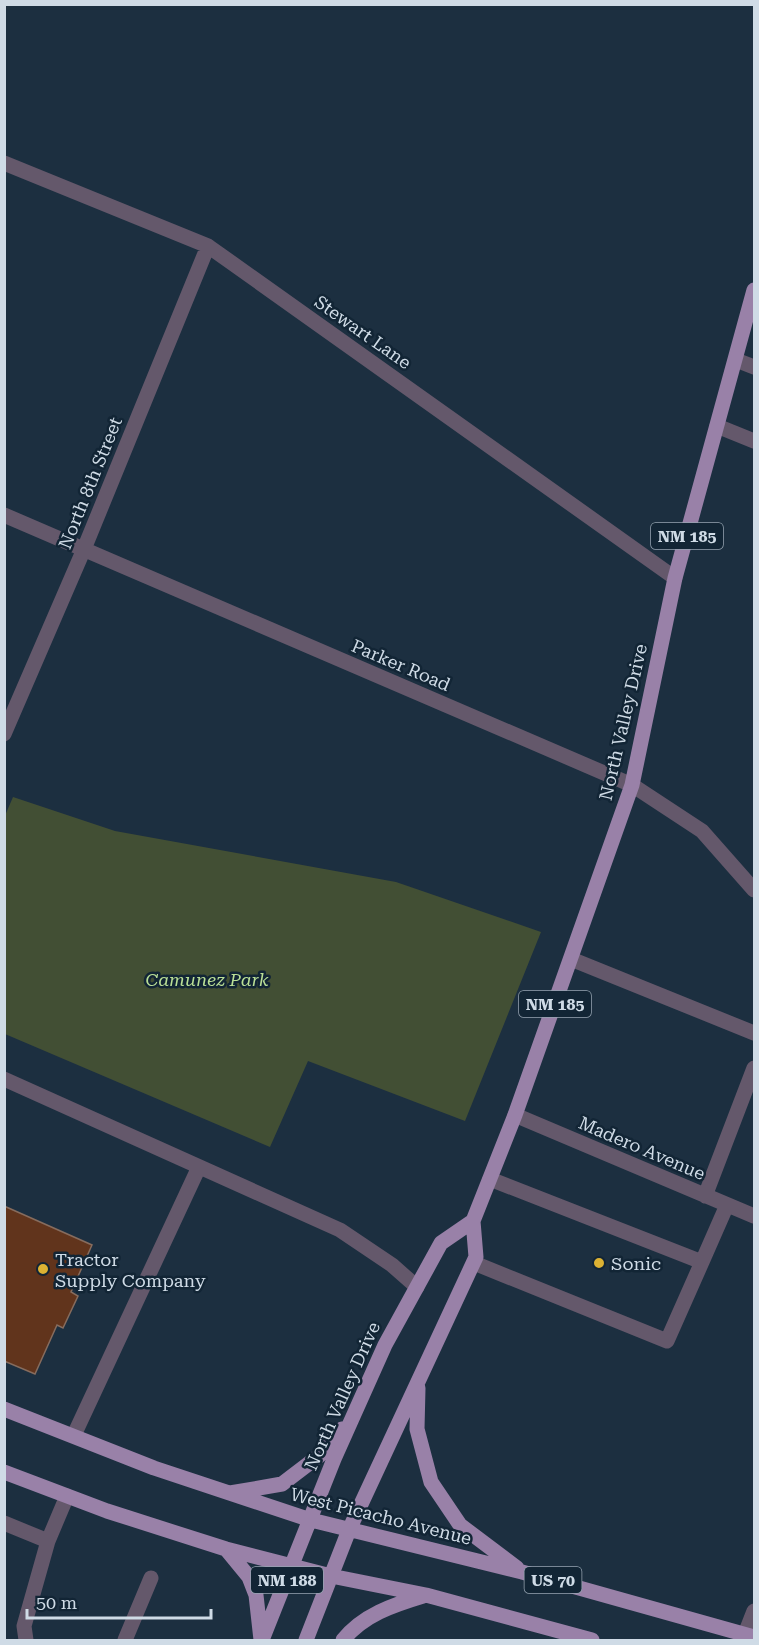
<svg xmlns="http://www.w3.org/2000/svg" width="759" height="1645" font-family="'Roboto Serif',serif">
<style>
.green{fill:#424f34}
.building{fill:#61341c;stroke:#866c5e;stroke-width:1.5}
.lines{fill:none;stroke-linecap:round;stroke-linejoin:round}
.minor{stroke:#64586b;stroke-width:15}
.major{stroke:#9981a8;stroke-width:15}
.poi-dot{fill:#dcb233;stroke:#122535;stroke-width:2}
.labels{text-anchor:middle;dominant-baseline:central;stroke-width:5;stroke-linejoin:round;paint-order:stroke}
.shield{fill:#122535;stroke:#96a4b1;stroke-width:1.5}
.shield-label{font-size:16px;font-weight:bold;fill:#cfdbe6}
.street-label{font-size:18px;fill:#cfdbe6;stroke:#122535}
.park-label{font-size:18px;font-style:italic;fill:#badf96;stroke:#122535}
.poi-label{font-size:18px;fill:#cfdbe6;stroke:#122535;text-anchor:start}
</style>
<rect width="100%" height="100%" fill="#1c2f40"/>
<path class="green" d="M 13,797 L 115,831 L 396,882 L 541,932 L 465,1121 L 308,1061 L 270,1147 L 5,1034 L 4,818 Z"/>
<path class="building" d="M 4,1206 L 92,1245 L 71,1292 L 78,1296 L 63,1328 L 57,1325 L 35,1374 L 4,1361 Z"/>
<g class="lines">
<path class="minor" d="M 4,163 L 208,246 L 675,578
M 736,360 L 754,367
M 717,426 L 754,441
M 4,515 L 632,785 L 702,831 L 754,890
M 4,734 L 84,549 L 208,246
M 571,959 L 754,1033
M 4,1079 L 340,1230 L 392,1265 L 417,1287
M 515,1115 L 754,1216
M 705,1196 L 754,1068
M 702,1262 L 727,1205
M 474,1263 L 667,1341 L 702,1262 L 490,1179
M 74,1435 L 199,1167
M 4,1523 L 48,1541 L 67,1496
M 745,1634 L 754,1611
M 26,1640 L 24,1626 L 48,1541
M 125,1640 L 151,1578"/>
<path class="major" d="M 418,1388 L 417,1429 L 431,1482 L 460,1525 L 517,1568
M 4,1409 L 154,1468 L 311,1520 L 522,1572 L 754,1637
M 4,1472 L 107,1511 L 226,1549 L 331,1576 L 426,1595 L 592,1640
M 230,1493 L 282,1484 L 320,1455 L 342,1429
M 226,1549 L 249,1577 L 256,1595 L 261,1640
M 262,1640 L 334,1459 L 385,1345 L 441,1243 L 473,1221
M 306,1640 L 349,1530 L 476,1257 L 473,1221 L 515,1115 L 632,785 L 675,578 L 754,290
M 343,1640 C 363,1615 393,1605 423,1596"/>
</g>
<g class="poi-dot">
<circle cx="599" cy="1263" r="6"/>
<circle cx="43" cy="1269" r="6"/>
</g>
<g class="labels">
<g class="shield">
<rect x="651" y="523" width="72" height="26" rx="4.5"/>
<rect x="519" y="991" width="72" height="26" rx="4.5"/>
<rect x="251" y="1567" width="72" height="26" rx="4.5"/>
<rect x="524.5" y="1567" width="57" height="26" rx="4.5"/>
</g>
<g class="shield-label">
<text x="687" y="536">NM 185</text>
<text x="555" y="1004">NM 185</text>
<text x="287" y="1580">NM 188</text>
<text x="553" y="1580">US 70</text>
</g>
<g class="street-label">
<text transform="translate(363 332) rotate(35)">Stewart Lane</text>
<text transform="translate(90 483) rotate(-68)">North 8th Street</text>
<text transform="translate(401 665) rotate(23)">Parker Road</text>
<text transform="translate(623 722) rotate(-77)">North Valley Drive</text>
<text transform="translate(642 1148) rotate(23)">Madero Avenue</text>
<text transform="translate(342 1396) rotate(-66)">North Valley Drive</text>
<text transform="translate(381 1516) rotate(14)">West Picacho Avenue</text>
</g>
<g class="park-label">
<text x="207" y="979">Camunez Park</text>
</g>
<g class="poi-label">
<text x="55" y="1259">Tractor<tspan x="55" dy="21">Supply Company</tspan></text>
<text x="611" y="1263">Sonic</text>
</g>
</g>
<rect width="759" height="1645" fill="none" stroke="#cfdbe6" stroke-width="12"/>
<path d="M27 1609v9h184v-9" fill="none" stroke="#cfdbe6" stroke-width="3"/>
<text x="36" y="1609" font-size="18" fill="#cfdbe6" stroke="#122535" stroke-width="4.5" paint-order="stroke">50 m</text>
</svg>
